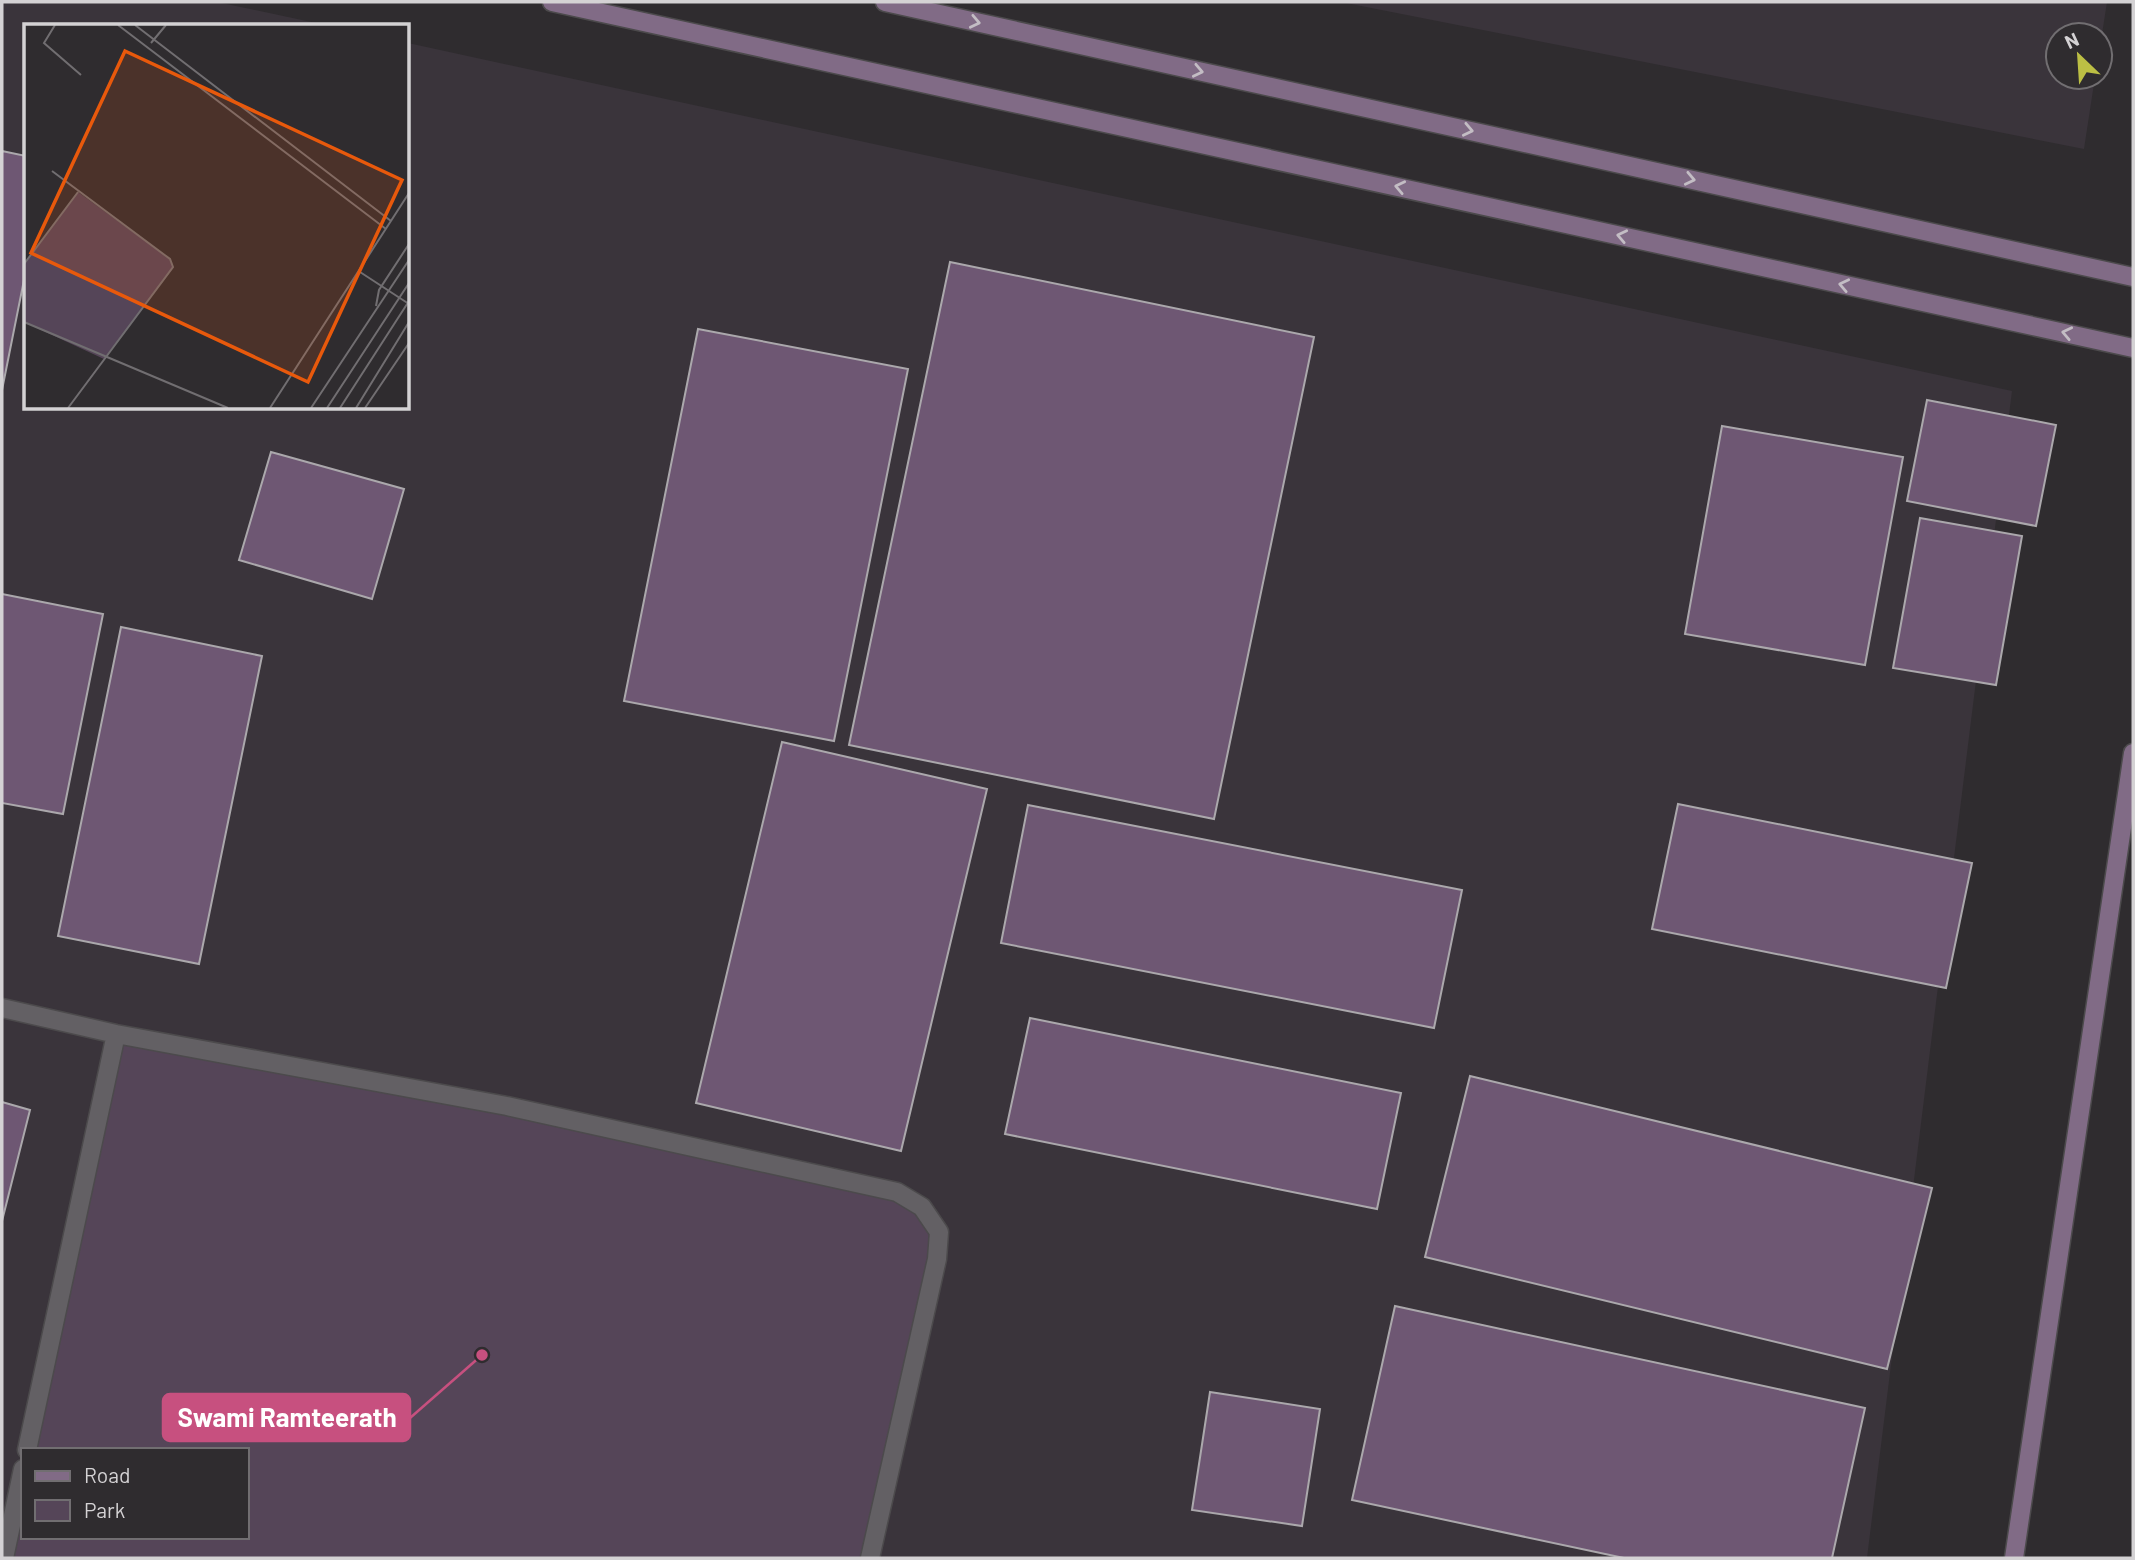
<svg xmlns="http://www.w3.org/2000/svg" width="2135" height="1560" font-family="Barlow,sans-serif">
<style>
.built{fill:#3a343b;fill-rule:evenodd}
.green{fill:#554558}
.building{fill:#6e5773;stroke:#aba8ac;stroke-width:2}
.lines{fill:none;stroke-linecap:round;stroke-linejoin:round}
.service-casing{stroke:#4c4a4c;stroke-width:21}
.secondary-casing{stroke:#4c4a4c;stroke-width:21}
.service{stroke:#636064;stroke-width:18}
.secondary{stroke:#816b86;stroke-width:18}
.oneway{stroke:#c3bdc4}
.inset-road{fill:none;stroke:#716e71;stroke-width:2}
.view{fill:#e8590c;fill-opacity:0.15;stroke:#e8590c;stroke-width:3.5}
.inset-edge{fill:none;stroke:#d4d2d4;stroke-width:3.5}
.leader{fill:none;stroke:#c7507f;stroke-width:2.5}
.callout-dot{fill:#c7507f;stroke:#2f2c2f;stroke-width:2.5}
.callout{fill:#c7507f;stroke:#c7507f;stroke-width:2.5}
.callout-label{font-size:26px;text-anchor:middle;font-weight:bold;fill:#fff}
</style>
<rect width="100%" height="100%" fill="#2f2c2f"/>
<path class="built" d="M 2,2 L 217,2 L 330,26 L 26,26 L 26,408 L 408,408 L 408,43 L 2012,391 L 1867,1558 L 2,1558 ZM 23,1450 L 247,1450 L 247,1537 L 23,1537 Z
M 1341,2 L 2107,2 L 2100,47 L 2100,35 L 2058,35 L 2058,77 L 2095,77 L 2084,149 Z"/>
<path class="green" d="M 116,1034 L 897,1192 L 939,1232 L 870,1558 L 3,1558 L 23,1468 L 23,1537 L 247,1537 L 247,1450 L 27,1450 Z"/>
<path class="building" d="M 2,151 L 26,156 L 26,270 L 2,390 Z
M 950,262 L 1314,337 L 1214,819 L 849,745 Z
M 698,329 L 908,369 L 834,741 L 624,701 Z
M 1927,400 L 2056,425 L 2036,526 L 1907,501 Z
M 1722,426 L 1903,457 L 1865,665 L 1685,634 Z
M 271,452 L 404,489 L 372,599 L 239,560 Z
M 1920,518 L 2022,536 L 1996,685 L 1893,668 Z
M 2,594 L 103,614 L 63,814 L 2,803 Z
M 121,627 L 262,656 L 199,964 L 58,936 Z
M 782,742 L 987,789 L 901,1151 L 696,1103 Z
M 1678,804 L 1972,863 L 1946,988 L 1652,929 Z
M 1028,805 L 1462,890 L 1434,1028 L 1001,943 Z
M 1030,1018 L 1401,1093 L 1377,1209 L 1005,1134 Z
M 1470,1076 L 1932,1188 L 1887,1369 L 1425,1257 Z
M 2,1102 L 30,1110 L 2,1221 Z
M 1395,1306 L 1865,1408 L 1832,1558 L 1624,1558 L 1352,1500 Z
M 1210,1392 L 1320,1409 L 1302,1526 L 1192,1510 Z"/>
<g class="lines">
<defs>
<path id="service" d="M 2,1008 L 116,1034 L 507,1106 L 897,1192 L 922,1207 L 939,1232 L 937,1259 L 870,1558
M 27,1450 L 116,1034
M 4,1558 L 23,1469"/>
<path id="secondary" d="M 552,2 L 2133,348
M 885,2 L 2133,277
M 2014,1558 L 2133,753"/>
</defs>
<use href="#service" class="service-casing"/>
<use href="#secondary" class="secondary-casing"/>
<use href="#service" class="service"/>
<use href="#secondary" class="secondary"/>
</g>
<defs><path id="oneway-chevron" d="M-2-3.5L2.5 0L-2 3.5" fill="none" stroke-width="1.6" stroke-linecap="round" stroke-linejoin="round" transform="scale(1.75)"/></defs>
<g class="oneway">
<use href="#oneway-chevron" transform="translate(975 22) rotate(12)"/>
<use href="#oneway-chevron" transform="translate(1198 71) rotate(12)"/>
<use href="#oneway-chevron" transform="translate(1468 130) rotate(12)"/>
<use href="#oneway-chevron" transform="translate(1690 179) rotate(12)"/>
<use href="#oneway-chevron" transform="translate(1400 187) rotate(-168)"/>
<use href="#oneway-chevron" transform="translate(1622 236) rotate(-168)"/>
<use href="#oneway-chevron" transform="translate(1844 285) rotate(-168)"/>
<use href="#oneway-chevron" transform="translate(2067 333) rotate(-168)"/>
</g>
<g transform="translate(24 24)">
<rect width="385" height="385" fill="#2f2c2f"/>
<path d="M 54,168 L 146,235 L 149,243 L 80,335 L 0,298 L 0,240 Z" fill="#554558"/>
<path class="inset-road" d="M 31,1 L 20,19 L 57,51M 94,1 L 362,205M 111,1 L 367,197M 127,19 L 142,1M 28,147 L 146,235 L 149,243 L 44,384M 0,240 L 54,168M 336,248 L 385,280M 352,282 L 355,266 L 385,220M 0,298 L 204,384M 246,384 L 385,169M 287,384 L 385,236M 303,384 L 385,259M 316,384 L 385,277M 332,384 L 385,298M 341,384 L 385,319"/>
<path class="view" d="M 101,27 L 378,156 L 284,358 L 7,229 Z"/>
<rect width="385" height="385" class="inset-edge"/>
</g>
<path class="leader" d="M482 1355L410 1418"/>
<circle class="callout-dot" cx="482" cy="1355" r="7"/>
<rect class="callout" x="163" y="1394" width="247" height="47" rx="7"/>
<g class="callout-label">
<text x="287" y="1427">Swami Ramteerath</text>
</g>
<rect width="2135" height="1560" fill="none" stroke="#d4d2d4" stroke-width="7"/>
<rect x="21" y="1448" width="228" height="91" fill="#2f2c2f" stroke="#716e71" stroke-width="2"/>
<rect x="35" y="1471" width="35" height="10" fill="#816b86" stroke="#716e71" stroke-width="2"/>
<text x="84" y="1483" font-size="21" fill="#d4d2d4">Road</text>
<rect x="35" y="1500" width="35" height="21" fill="#554558" stroke="#716e71" stroke-width="2"/>
<text x="84" y="1518" font-size="21" fill="#d4d2d4">Park</text>
<g transform="translate(2079 56) rotate(335)"><circle r="33" fill="#2f2c2f" stroke="#716e71" stroke-width="2"/>
<path d="M0-5L12 26L0 18L-12 26Z" fill="#bcbf44"/>
<text y="-10" font-size="19" font-weight="bold" text-anchor="middle" fill="#d4d2d4">N</text>
</g>
</svg>
